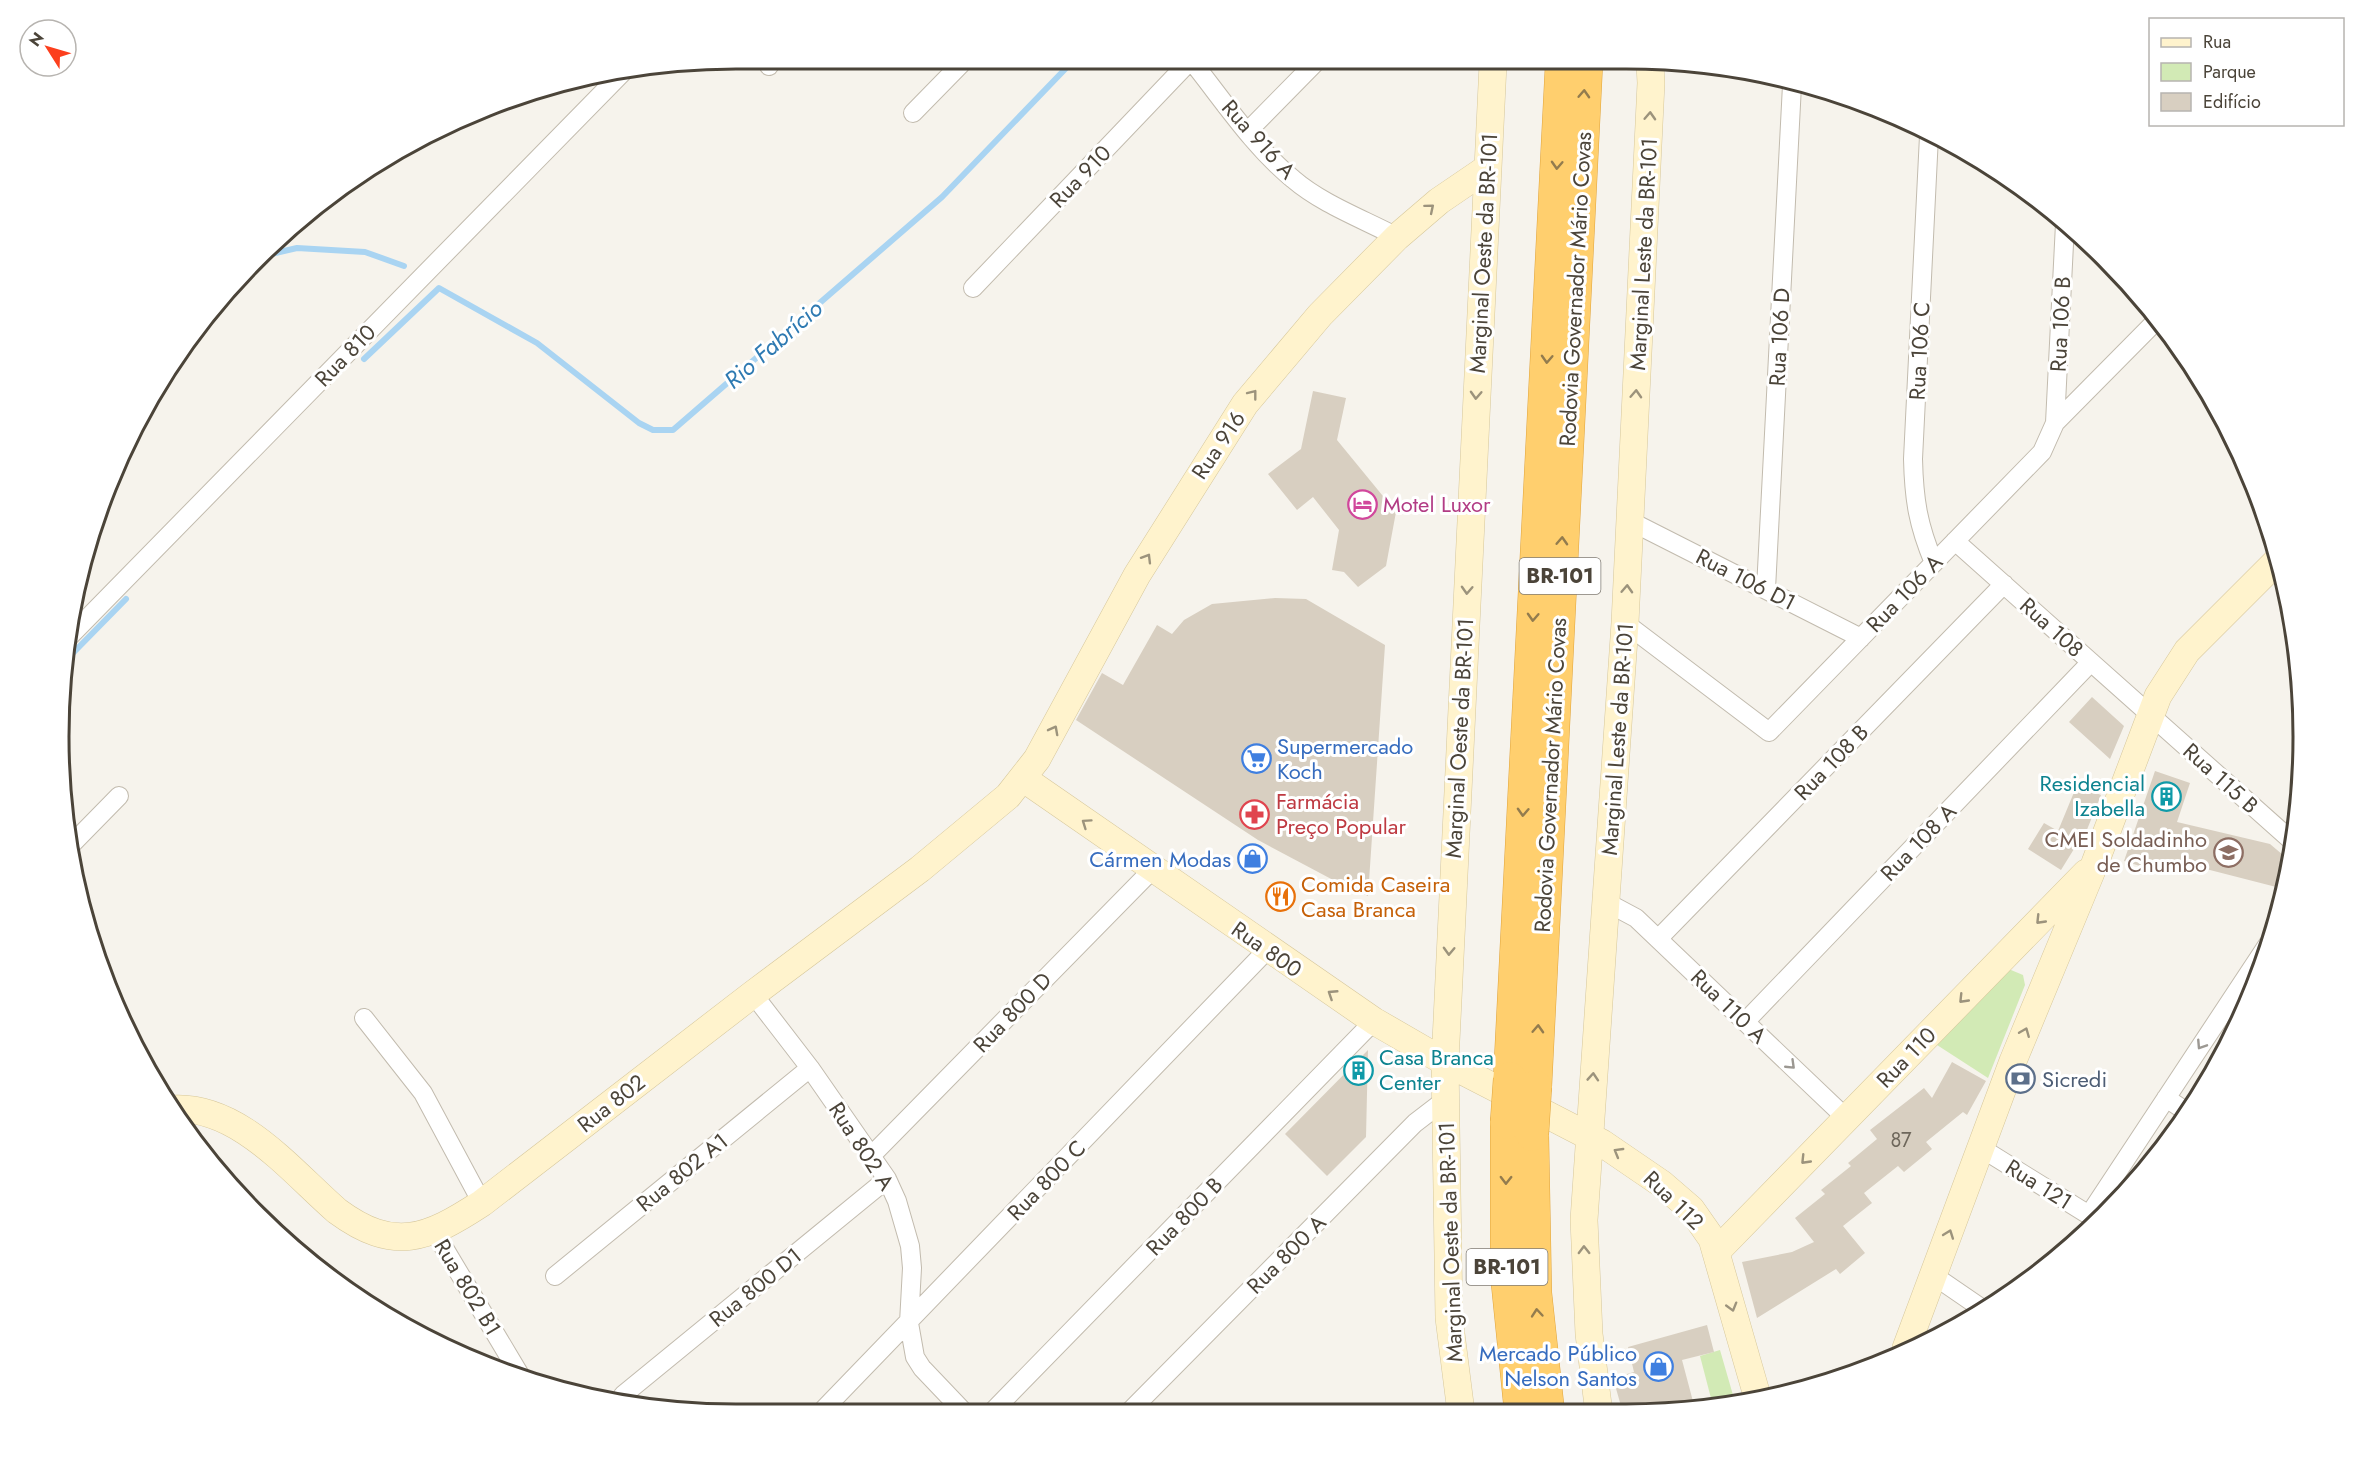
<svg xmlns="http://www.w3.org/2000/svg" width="2362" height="1473" font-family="Jost,sans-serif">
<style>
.green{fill:#d2eab5}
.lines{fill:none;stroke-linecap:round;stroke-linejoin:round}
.stream{stroke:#a9d4f2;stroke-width:6}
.building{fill:#d8cfc1}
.street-casing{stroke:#c2bbae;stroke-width:20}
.secondary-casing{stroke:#d6c79b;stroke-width:28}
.highway-casing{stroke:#e0a43c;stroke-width:34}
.street{stroke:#fff;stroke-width:18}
.secondary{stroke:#fff3cd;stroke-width:27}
.highway{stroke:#ffcf6e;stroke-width:33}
.highway-bridge-casing{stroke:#e0a43c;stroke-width:34;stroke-linecap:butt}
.highway-bridge{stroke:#ffcf6e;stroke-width:33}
.oneway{stroke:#937c4e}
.oneway2{stroke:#9c937c}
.oneway3{stroke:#9c9892}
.labels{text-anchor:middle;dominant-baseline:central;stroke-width:6;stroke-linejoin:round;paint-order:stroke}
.number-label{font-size:20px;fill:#6e675b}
.shield{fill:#fff;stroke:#817c74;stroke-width:1.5}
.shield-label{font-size:21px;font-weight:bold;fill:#4b4439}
.street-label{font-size:22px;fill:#4b4439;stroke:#fff}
.hotel-label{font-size:22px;fill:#b23c85;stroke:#fff;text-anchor:start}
.shop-label{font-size:22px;fill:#366cbe;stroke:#fff;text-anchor:end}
.culture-label{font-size:22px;fill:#0d838f;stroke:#fff;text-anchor:end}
.health-label{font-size:22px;fill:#be3a42;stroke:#fff;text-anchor:start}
.education-label{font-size:22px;fill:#785e54;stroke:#fff;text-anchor:end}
.food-label{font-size:22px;fill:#c56008;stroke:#fff;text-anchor:start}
.service-label{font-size:22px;fill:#4e5e75;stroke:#fff;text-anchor:start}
.water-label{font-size:24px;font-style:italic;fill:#2e7ab2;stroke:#fff}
.rim{fill:none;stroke:#4b4439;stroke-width:3}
</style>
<rect width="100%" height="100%" fill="#f6f3ec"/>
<path class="green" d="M 2011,970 L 2023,975 L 2025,985 L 1988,1078 L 1937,1045 L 2005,971 Z
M 1720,1350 L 1735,1402 L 1713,1406 L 1700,1356 Z"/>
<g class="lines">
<path class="stream" d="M 267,255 L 297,248 L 365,252 L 404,266
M 364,359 L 439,288 L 537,343 L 639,423 L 653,430 L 673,430 L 942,197 L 1070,64
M 72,654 L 126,599"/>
</g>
<path class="building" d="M 1313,391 L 1346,398 L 1337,440 L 1396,512 L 1386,566 L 1358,587 L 1344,572 L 1332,570 L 1339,530 L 1313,497 L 1297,510 L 1268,474 L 1301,449 Z
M 1275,598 L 1306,599 L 1385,645 L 1368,896 L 1335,881 L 1258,840 L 1076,720 L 1102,673 L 1123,685 L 1157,625 L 1172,634 L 1184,620 L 1212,604 Z
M 2092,697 L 2124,726 L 2110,759 L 2069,722 Z
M 2155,771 L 2190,783 L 2177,822 L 2270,844 L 2289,860 L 2284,889 L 2167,859 L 2162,873 L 2124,861 Z
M 2077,785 L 2101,795 L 2084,837 L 2082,836 L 2061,870 L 2028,849 L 2044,823 L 2058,831 Z
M 1368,1050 L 1366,1137 L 1327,1176 L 1285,1134 Z
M 1952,1062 L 1986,1081 L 1967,1115 L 1963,1112 L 1926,1142 L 1932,1149 L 1904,1172 L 1898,1166 L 1864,1193 L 1872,1203 L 1843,1226 L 1865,1253 L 1840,1274 L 1836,1269 L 1757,1318 L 1742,1262 L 1792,1252 L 1814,1242 L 1795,1218 L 1825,1194 L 1821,1190 L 1851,1166 L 1848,1163 L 1877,1139 L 1870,1130 L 1924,1088 L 1932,1098 Z
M 1707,1325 L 1714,1352 L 1682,1360 L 1695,1409 L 1670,1413 L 1623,1413 L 1613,1378 L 1634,1372 L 1628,1347 Z"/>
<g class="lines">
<defs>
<path id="street" d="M 1194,64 C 1225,103 1254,147 1293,179 C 1322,204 1363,219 1397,237
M 769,66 L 770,64
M 913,113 L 961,64
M 1248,131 L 1314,64
M 1929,136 L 1913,459 C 1914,500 1918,525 1934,563
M 973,288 L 1187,64
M 2055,423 L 2065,224
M 1630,521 L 1861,638
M 1955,541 L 2292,841
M 1766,589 L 1792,85
M 1625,623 L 1769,732 L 2042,452 L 2055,423 L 2157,320
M 66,640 L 625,70
M 69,847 L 119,796
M 1606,902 L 1636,918 L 1846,1118
M 1658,939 L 2004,584
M 753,994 L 810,1068 L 887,1179 L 897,1201 L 910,1246 L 912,1268 L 909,1323 L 915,1357 L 922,1368 L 962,1410
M 364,1018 L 423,1093 L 482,1203
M 1745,1022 L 2091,662
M 2166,1098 L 2187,1112
M 1981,1148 L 2097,1220
M 871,1156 L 1153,869
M 2089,1215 L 2268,944
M 434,1231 L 520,1375
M 1933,1275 L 1984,1310
M 555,1276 L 810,1068
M 623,1395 L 887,1179
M 824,1409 L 1268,949
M 994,1410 L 1374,1021
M 1130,1411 L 1415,1123 L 1445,1100"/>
<path id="secondary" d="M 1024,779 L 1374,1021 L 1445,1062 L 1602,1143 L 1662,1184 L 1691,1209 L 1712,1239 L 1758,1399
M 171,1109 C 238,1104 290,1170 337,1211 C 394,1253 427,1239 482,1203 L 753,994 L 920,869 L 1008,796 L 1037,759 L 1137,575 L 1245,404 L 1320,315 L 1397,237 L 1439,201 L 1486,169
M 1717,1251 L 2086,873
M 1906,1348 L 2013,1061 L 2095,863 L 2158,696 L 2187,651 L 2277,561
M 1461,1412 L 1449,1318 L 1445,1062 L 1493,64
M 1599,1413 L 1589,1334 L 1584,1220 L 1625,623 L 1651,83 L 1650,64"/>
<path id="highway" d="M 1510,1079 L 1562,64
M 1535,1087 L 1586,64
M 1507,1122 L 1507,1274 L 1521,1412
M 1532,1134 L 1535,1293 L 1548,1413"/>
</defs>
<use href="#street" class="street-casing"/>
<use href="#secondary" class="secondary-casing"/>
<use href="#highway" class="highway-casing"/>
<use href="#street" class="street"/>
<use href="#secondary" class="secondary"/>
<use href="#highway" class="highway"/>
<defs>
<path id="highway-bridge" d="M 1507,1122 L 1510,1079
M 1532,1134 L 1535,1087"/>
</defs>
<use href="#highway-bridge" class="highway-bridge-casing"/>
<use href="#highway-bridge" class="highway-bridge"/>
</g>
<defs><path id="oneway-chevron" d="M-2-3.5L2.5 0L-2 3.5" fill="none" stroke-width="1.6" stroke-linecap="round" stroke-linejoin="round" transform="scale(1.5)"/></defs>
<g class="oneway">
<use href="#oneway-chevron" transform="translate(1584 94) rotate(-87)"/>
<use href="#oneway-chevron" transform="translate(1557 165) rotate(93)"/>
<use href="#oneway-chevron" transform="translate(1547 359) rotate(93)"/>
<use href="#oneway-chevron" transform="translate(1562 541) rotate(-87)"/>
<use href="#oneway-chevron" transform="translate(1533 617) rotate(93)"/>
<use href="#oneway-chevron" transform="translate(1523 812) rotate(93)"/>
<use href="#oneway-chevron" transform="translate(1538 1029) rotate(-87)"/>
<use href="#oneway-chevron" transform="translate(1506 1180) rotate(91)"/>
<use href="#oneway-chevron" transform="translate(1537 1313) rotate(-95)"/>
</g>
<g class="oneway2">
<use href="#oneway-chevron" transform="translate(1650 116) rotate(-87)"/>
<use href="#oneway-chevron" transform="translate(1430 208) rotate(-40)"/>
<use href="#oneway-chevron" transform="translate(1253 394) rotate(-52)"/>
<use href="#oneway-chevron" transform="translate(1636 394) rotate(-87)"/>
<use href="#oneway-chevron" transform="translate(1476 395) rotate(93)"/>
<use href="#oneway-chevron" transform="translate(1147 558) rotate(-59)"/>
<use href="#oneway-chevron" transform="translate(1627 589) rotate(-87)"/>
<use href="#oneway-chevron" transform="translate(1467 590) rotate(93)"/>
<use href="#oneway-chevron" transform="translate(1054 730) rotate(-62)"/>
<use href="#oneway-chevron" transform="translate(1086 823) rotate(-145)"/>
<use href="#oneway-chevron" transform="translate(2040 920) rotate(134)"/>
<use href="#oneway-chevron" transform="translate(1449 951) rotate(92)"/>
<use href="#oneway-chevron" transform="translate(1332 994) rotate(-147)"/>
<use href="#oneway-chevron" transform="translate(1963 999) rotate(134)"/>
<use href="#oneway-chevron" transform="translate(2025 1032) rotate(-68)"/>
<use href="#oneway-chevron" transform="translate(1593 1077) rotate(-86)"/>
<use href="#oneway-chevron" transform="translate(1618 1152) rotate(-150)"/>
<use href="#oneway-chevron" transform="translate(1805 1160) rotate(134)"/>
<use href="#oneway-chevron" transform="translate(1949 1234) rotate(-70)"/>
<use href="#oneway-chevron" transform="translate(1584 1250) rotate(-91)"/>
<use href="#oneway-chevron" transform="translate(1732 1307) rotate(74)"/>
</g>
<g class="oneway3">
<use href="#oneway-chevron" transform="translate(2201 1045) rotate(123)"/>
<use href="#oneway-chevron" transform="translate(1791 1065) rotate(44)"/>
</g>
<defs>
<symbol id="hotel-ring" viewBox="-11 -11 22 22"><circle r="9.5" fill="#fff" stroke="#d1479c" stroke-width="1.5"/><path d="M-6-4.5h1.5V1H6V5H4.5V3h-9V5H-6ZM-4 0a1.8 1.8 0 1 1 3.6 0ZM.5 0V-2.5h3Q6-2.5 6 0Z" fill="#d1479c"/></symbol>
<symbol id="supermarket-ring" viewBox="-11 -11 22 22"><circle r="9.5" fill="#fff" stroke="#3f7fe0" stroke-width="1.5"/><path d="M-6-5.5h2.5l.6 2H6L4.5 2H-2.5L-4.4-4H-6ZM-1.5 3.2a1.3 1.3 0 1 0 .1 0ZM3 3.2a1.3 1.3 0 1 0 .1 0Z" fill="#3f7fe0"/></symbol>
<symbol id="building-ring" viewBox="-11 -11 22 22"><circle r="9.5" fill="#fff" stroke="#0f9aa8" stroke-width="1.5"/><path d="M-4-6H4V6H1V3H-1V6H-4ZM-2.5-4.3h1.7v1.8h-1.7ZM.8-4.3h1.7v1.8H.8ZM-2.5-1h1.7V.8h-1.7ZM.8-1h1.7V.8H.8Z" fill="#0f9aa8"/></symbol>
<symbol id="pharmacy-ring" viewBox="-11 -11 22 22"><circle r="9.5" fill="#fff" stroke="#e0444e" stroke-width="1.5"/><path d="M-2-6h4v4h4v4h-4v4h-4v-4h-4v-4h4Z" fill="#e0444e"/></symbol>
<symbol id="school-ring" viewBox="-11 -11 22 22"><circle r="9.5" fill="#fff" stroke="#8d6e63" stroke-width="1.5"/><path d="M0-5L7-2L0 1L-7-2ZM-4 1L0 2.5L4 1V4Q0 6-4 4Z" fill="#8d6e63"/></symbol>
<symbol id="shop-ring" viewBox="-11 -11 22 22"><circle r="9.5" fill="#fff" stroke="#3f7fe0" stroke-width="1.5"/><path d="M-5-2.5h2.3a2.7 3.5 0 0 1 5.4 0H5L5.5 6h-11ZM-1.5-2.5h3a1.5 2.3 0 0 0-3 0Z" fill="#3f7fe0"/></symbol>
<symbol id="restaurant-ring" viewBox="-11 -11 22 22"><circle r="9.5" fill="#fff" stroke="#e8710a" stroke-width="1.5"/><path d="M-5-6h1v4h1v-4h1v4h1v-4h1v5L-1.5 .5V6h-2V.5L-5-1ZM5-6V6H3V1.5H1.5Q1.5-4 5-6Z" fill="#e8710a"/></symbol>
<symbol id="bank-ring" viewBox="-11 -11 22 22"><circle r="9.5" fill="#fff" stroke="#5c6f8a" stroke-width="1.5"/><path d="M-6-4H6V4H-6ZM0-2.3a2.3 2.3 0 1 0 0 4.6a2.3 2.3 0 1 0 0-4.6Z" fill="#5c6f8a"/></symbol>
</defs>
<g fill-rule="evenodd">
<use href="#hotel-ring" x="1346" y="488" width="33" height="33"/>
<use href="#supermarket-ring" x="1240" y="742" width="33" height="33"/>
<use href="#building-ring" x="2150" y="780" width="33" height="33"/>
<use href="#pharmacy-ring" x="1238" y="798" width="33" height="33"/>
<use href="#school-ring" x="2212" y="836" width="33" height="33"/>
<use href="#shop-ring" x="1236" y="842" width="33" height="33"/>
<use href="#restaurant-ring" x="1264" y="880" width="33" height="33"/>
<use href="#building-ring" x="1342" y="1054" width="33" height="33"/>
<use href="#bank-ring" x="2004" y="1062" width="33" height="33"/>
<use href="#shop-ring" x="1642" y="1350" width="33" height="33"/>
</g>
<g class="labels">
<g class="number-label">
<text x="1901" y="1140">87</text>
</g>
<g class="shield">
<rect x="1519.5" y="558" width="81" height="36" rx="4.5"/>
<rect x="1466.5" y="1249" width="81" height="36" rx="4.5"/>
</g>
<g class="shield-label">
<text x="1560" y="576">BR-101</text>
<text x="1507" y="1267">BR-101</text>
</g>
<g class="street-label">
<text transform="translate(1259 139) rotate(48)">Rua 916 A</text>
<text transform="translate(1080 176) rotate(-46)">Rua 910</text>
<text transform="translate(1483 253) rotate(-87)">Marginal Oeste da BR-101</text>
<text transform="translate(1643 254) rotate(-87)">Marginal Leste da BR-101</text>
<text transform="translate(1575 289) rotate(-87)">Rodovia Governador Mário Covas</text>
<text transform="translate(2060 324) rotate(-87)">Rua 106 B</text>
<text transform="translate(1779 337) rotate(-87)">Rua 106 D</text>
<text transform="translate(1919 351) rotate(-87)">Rua 106 C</text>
<text transform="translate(345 355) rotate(-46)">Rua 810</text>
<text transform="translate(1218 445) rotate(-56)">Rua 916</text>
<text transform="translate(1746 579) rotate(27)">Rua 106 D1</text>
<text transform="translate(1904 593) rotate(-46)">Rua 106 A</text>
<text transform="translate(2052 627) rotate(42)">Rua 108</text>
<text transform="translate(1459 738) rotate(-87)">Marginal Oeste da BR-101</text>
<text transform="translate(1617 739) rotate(-86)">Marginal Leste da BR-101</text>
<text transform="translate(1831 762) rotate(-46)">Rua 108 B</text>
<text transform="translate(1550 775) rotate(-87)">Rodovia Governador Mário Covas</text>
<text transform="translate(2221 778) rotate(42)">Rua 115 B</text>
<text transform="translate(1918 842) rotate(-46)">Rua 108 A</text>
<text transform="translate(1267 949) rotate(35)">Rua 800</text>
<text transform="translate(1729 1006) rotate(44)">Rua 110 A</text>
<text transform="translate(1012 1012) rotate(-46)">Rua 800 D</text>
<text transform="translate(1906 1057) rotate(-46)">Rua 110</text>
<text transform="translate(611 1103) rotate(-38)">Rua 802</text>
<text transform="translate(862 1146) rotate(57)">Rua 802 A</text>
<text transform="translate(682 1172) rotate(-39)">Rua 802 A1</text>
<text transform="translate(1046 1180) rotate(-46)">Rua 800 C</text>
<text transform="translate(2039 1184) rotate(32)">Rua 121</text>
<text transform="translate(1674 1200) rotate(44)">Rua 112</text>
<text transform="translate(1184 1216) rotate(-46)">Rua 800 B</text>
<text transform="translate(1450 1242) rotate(-92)">Marginal Oeste da BR-101</text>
<text transform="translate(1286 1254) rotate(-45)">Rua 800 A</text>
<text transform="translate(468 1287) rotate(59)">Rua 802 B1</text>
<text transform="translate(755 1287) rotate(-39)">Rua 800 D1</text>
</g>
<g class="hotel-label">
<text x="1383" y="504">Motel Luxor</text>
</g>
<g class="shop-label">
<text x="1277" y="746" text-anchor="start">Supermercado<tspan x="1277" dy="25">Koch</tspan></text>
<text x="1231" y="859">Cármen Modas</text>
<text x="1637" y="1353">Mercado Público<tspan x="1637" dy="25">Nelson Santos</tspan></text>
</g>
<g class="culture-label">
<text x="2145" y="783">Residencial<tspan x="2145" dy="25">Izabella</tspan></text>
<text x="1379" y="1057" text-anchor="start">Casa Branca<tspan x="1379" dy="25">Center</tspan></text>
</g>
<g class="health-label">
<text x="1276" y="801">Farmácia<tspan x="1276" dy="25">Preço Popular</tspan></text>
</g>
<g class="education-label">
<text x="2207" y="839">CMEI Soldadinho<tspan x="2207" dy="25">de Chumbo</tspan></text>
</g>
<g class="food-label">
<text x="1301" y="884">Comida Caseira<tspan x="1301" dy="25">Casa Branca</tspan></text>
</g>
<g class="service-label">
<text x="2042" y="1079">Sicredi</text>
</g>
<g class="water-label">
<text transform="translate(773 344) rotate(-41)">Rio Fabrício</text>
</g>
</g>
<path d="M0 0H2362V1473H0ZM736 69H1626A667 667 0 0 1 2293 736V737A667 667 0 0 1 1626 1404H736A667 667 0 0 1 69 737V736A667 667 0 0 1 736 69Z" fill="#fff" fill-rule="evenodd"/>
<path class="rim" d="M736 69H1626A667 667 0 0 1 2293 736V737A667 667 0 0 1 1626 1404H736A667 667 0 0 1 69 737V736A667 667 0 0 1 736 69Z"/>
<rect x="2149" y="18" width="195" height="108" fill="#ffffff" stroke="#b7b4b0" stroke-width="1.5"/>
<rect x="2161" y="38" width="30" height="9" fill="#fff3cd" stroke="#b7b4b0" stroke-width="1.5"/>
<text x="2203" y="48" font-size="18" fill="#4b4439">Rua</text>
<rect x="2161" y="63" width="30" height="18" fill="#d2eab5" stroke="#b7b4b0" stroke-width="1.5"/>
<text x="2203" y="78" font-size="18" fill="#4b4439">Parque</text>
<rect x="2161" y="93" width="30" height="18" fill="#d8cfc1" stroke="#b7b4b0" stroke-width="1.5"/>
<text x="2203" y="108" font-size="18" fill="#4b4439">Edifício</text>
<g transform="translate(48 48) rotate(307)"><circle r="28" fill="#ffffff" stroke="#b7b4b0" stroke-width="1.5"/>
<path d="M0-4.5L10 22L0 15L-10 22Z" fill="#fc3f1d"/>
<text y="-9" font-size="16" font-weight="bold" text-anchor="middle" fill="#4b4439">N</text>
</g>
</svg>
